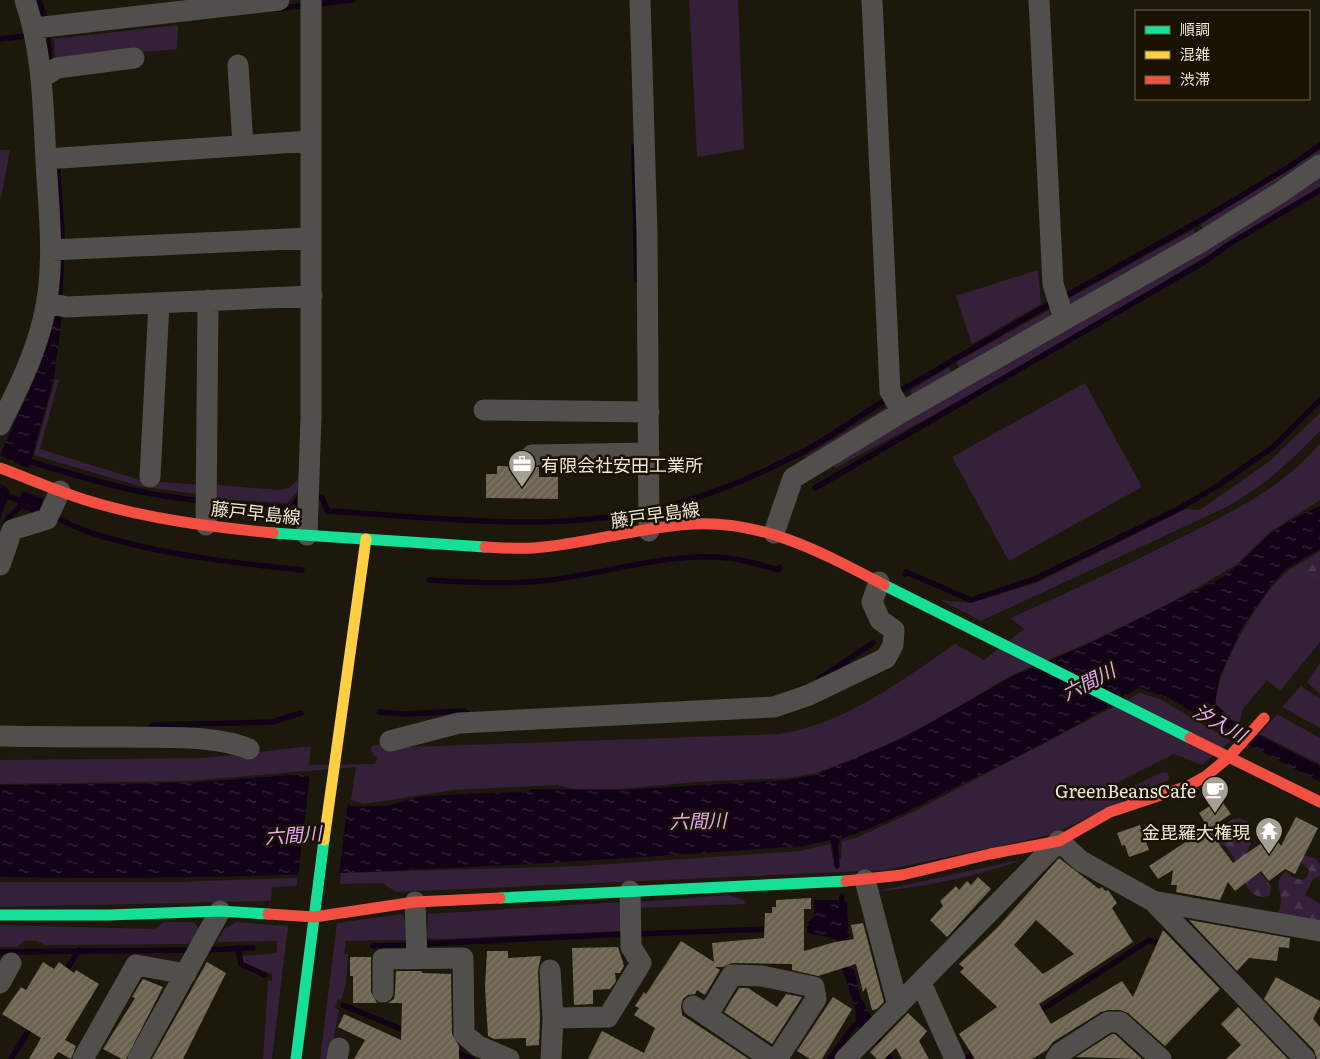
<svg xmlns="http://www.w3.org/2000/svg" width="1320" height="1059" font-family="Literata,'Noto Sans JP',serif">
<style>
.grass{fill:#342039}
.forest{fill:url(#forest-firs)}
.water{fill:url(#water-ripples)}
.pier{fill:#1c180c}
.lines{fill:none;stroke-linecap:round;stroke-linejoin:round}
.stream{stroke:#120218;stroke-width:5.5}
.building{fill:url(#building-hatch);fill-rule:evenodd}
.street{stroke:#514f4b;stroke-width:21}
.fast{stroke:#16e098;stroke-width:11}
.slow{stroke:#ffcf43;stroke-width:11}
.jam{stroke:#f24e42;stroke-width:11}
.labels{text-anchor:middle;dominant-baseline:central;stroke-width:5;stroke-linejoin:round;paint-order:stroke}
.poi-label{font-size:18px;fill:#eee9dc;stroke:#191201;text-anchor:end}
.street-label{font-size:18px;fill:#eee9dc;stroke:#191201}
.water-label{font-size:19px;font-style:italic;fill:#e4a7f9;stroke:#191201}
</style>
<defs>
<pattern id="forest-firs" width="22" height="20" patternUnits="userSpaceOnUse" patternTransform="scale(1.25)"><rect width="22" height="20" fill="#342039"/><path d="M5 1l3.5 6h-7zM16 11l3.5 6h-7z" fill="#48364c"/></pattern>
<pattern id="water-ripples" width="26" height="14" patternUnits="userSpaceOnUse" patternTransform="scale(1.25)"><rect width="26" height="14" fill="#120218"/><path d="M2 4q2-2 4 0t4 0M15 11q2-2 4 0t4 0" fill="none" stroke="#352739"/></pattern>
<pattern id="building-hatch" width="6" height="6" patternUnits="userSpaceOnUse" patternTransform="scale(1.25)"><rect width="6" height="6" fill="#6b634f"/><path d="M-1 1l2-2M0 6l6-6M5 7l2-2" fill="none" stroke="#807968"/></pattern>
</defs>
<rect width="100%" height="100%" fill="#1c180c"/>
<path class="grass" d="M 689,0 L 738,0 L 744,149 L 697,157 Z
M 178,25 L 177,49 L 55,60 L 54,39 Z
M 0,150 L 10,150 L 1,198 L 0,197 Z
M 1320,150 L 1320,159 L 1202,229 L 1201,224 Z
M 1320,174 L 1320,187 C 1161,285 1000,381 835,468 L 833,462 Z
M 1194,229 L 1195,235 L 1072,306 L 1066,300 Z
M 1038,270 L 1041,304 L 972,344 L 956,296 Z
M 1049,310 L 1050,316 L 961,371 L 956,362 Z
M 949,367 L 952,373 L 913,397 L 910,391 Z
M 55,379 L 59,380 L 40,449 L 140,480 L 199,485 L 195,494 L 139,486 L 34,455 Z
M 1085,383 L 1142,487 L 1009,561 L 952,457 Z
M 892,404 L 894,408 L 808,461 L 805,456 Z
M 1320,413 L 1320,431 C 1288,464 1258,492 1216,512 L 981,621 L 940,600 L 970,603 L 1036,583 L 1186,509 L 1200,510 L 1271,460 Z
M 1320,443 L 1320,500 L 1270,532 L 1236,565 L 1172,602 L 1088,643 L 1012,675 L 934,721 L 875,751 L 816,773 L 788,778 L 696,782 L 620,789 L 572,789 L 557,785 L 453,790 L 364,804 L 351,800 L 356,767 L 188,781 L 0,784 L 0,760 L 204,758 L 311,746 L 309,765 L 375,764 L 377,757 L 373,755 L 371,749 L 372,746 L 381,744 L 409,747 L 779,734 C 845,724 901,681 955,644 L 984,660 L 1024,629 L 1010,618 C 1065,594 1119,569 1172,542 C 1224,516 1283,489 1320,443 Z
M 299,479 L 297,493 L 287,503 L 217,499 L 217,485 L 279,490 L 289,488 Z
M 1320,551 L 1320,557 L 1307,568 L 1307,579 L 1320,584 L 1320,642 L 1280,691 L 1267,680 L 1242,710 L 1240,723 L 1223,716 L 1225,712 L 1216,704 C 1214,672 1262,591 1288,571 C 1298,563 1309,560 1320,551 Z
M 1320,663 L 1320,694 L 1307,682 Z
M 1301,686 L 1320,699 L 1320,728 L 1282,707 Z
M 1140,693 L 1160,699 L 1231,741 L 1202,765 L 1174,754 L 1109,787 L 1100,793 L 1100,798 L 1106,799 L 1160,773 L 1167,772 L 1170,779 L 1051,835 L 886,870 L 396,892 L 382,883 L 340,884 L 341,873 L 581,866 L 799,851 L 830,844 L 833,859 L 841,859 L 842,841 L 856,838 L 915,811 Z
M 1277,714 L 1320,738 L 1320,764 L 1260,734 Z
M 1024,859 C 975,877 925,887 873,892 Z
M 297,878 L 297,886 L 272,887 L 271,901 L 0,907 L 0,882 L 177,882 Z
M 728,895 L 744,900 L 745,904 L 637,908 L 639,902 Z
M 620,902 L 623,931 L 441,939 L 427,938 L 428,914 Z
M 402,914 L 405,920 L 406,940 L 346,941 L 344,954 L 348,954 L 346,984 L 341,1000 L 338,999 L 335,1008 L 339,1010 L 330,1059 L 320,1059 L 337,923 Z
M 165,922 L 194,922 L 200,931 L 195,941 L 187,944 L 45,945 L 37,941 L 24,941 L 17,947 L 0,947 L 0,925 L 154,929 Z
M 236,922 L 288,926 L 272,1059 L 263,1059 L 268,980 L 272,981 L 272,974 L 243,963 L 241,956 L 277,953 L 277,941 L 217,942 L 224,929 Z"/>
<path class="forest" d="M 1320,557 L 1320,584 L 1307,579 L 1307,568 Z
M 1240,818 L 1248,822 L 1250,829 L 1248,839 L 1251,844 C 1238,861 1264,873 1271,886 L 1270,895 C 1259,900 1254,895 1247,887 C 1246,877 1231,852 1224,845 L 1218,845 L 1207,836 L 1211,833 L 1219,834 C 1222,823 1229,820 1240,818 Z
M 1303,855 L 1315,858 L 1320,864 L 1320,876 L 1313,879 L 1305,895 L 1320,904 L 1320,929 L 1278,914 C 1279,910 1281,905 1281,901 C 1282,887 1272,884 1286,871 L 1292,877 L 1303,880 L 1307,877 L 1309,870 L 1298,860 Z"/>
<path class="water" d="M 55,316 L 62,317 L 54,378 L 29,469 L 0,455 L 39,368 Z
M 0,484 L 5,486 L 10,492 L 0,519 Z
M 22,491 L 42,498 L 45,507 L 38,515 L 17,506 Z
M 1320,506 L 1320,549 L 1286,569 L 1273,583 L 1242,627 L 1219,678 L 1215,704 L 1224,712 L 1222,716 L 1320,766 L 1320,782 L 1239,740 L 1169,698 L 1138,688 C 1080,726 1017,757 954,788 C 917,806 880,827 840,839 L 837,852 L 834,852 L 830,840 L 803,846 C 536,865 268,882 0,877 L 0,785 L 186,783 L 304,774 L 352,806 L 387,806 L 418,797 L 458,794 L 528,792 L 531,789 L 620,790 L 787,780 L 815,775 L 903,738 L 1013,676 L 1086,645 L 1223,577 C 1240,565 1253,549 1269,535 C 1284,523 1302,514 1320,506 Z
M 814,900 L 838,900 L 838,903 L 847,902 L 849,944 L 860,996 L 874,1021 L 865,1028 L 859,1028 L 855,1023 L 856,1011 L 832,938 L 807,933 L 807,923 L 814,917 Z"/>
<path class="pier" d="M 310,774 L 348,801 L 339,875 L 298,877 Z"/>
<g class="lines">
<path class="stream" d="M 39,0 L 46,22
M 316,4 L 353,0
M 278,9 L 306,5
M 47,31 L 50,67
M 0,39 L 26,36
M 634,147 L 637,280
M 57,163 L 62,234 L 60,301
M 1062,298 L 1203,219 L 1289,167 L 1320,145
M 897,393 L 1053,302
M 25,460 C 65,472 105,485 147,493 C 195,502 243,505 292,508 L 300,497 L 302,497
M 815,488 L 1209,259 L 1226,246 L 1320,190
M 0,493 L 26,503
M 311,497 L 322,498 L 328,511 C 442,518 564,535 676,504 C 714,493 753,477 789,459 C 824,443 856,417 889,398
M 52,515 C 78,531 105,537 135,545 C 190,558 245,564 302,570
M 4,527 L 8,518 L 25,502
M 905,574 L 906,572 L 971,600 L 1035,579 L 1178,509 L 1219,485 L 1273,447 L 1320,400
M 429,580 C 469,582 510,585 550,580 C 605,573 661,555 716,557 C 738,558 758,564 779,570 L 780,567
M 819,679 L 873,643
M 379,712 L 403,714 L 465,711 L 471,717
M 147,731 L 153,725 L 272,722 L 301,713
M 835,846 L 837,866
M 841,909 L 842,896
M 636,934 L 771,929
M 421,944 L 627,934
M 373,946 L 412,945
M 238,948 L 241,964 L 265,975
M 205,950 L 253,948
M 0,952 L 193,950
M 1184,956 L 1196,961
M 63,975 L 79,950
M 343,1005 L 408,1032
M 1037,1013 L 1149,940 L 1162,945
M 874,1034 L 890,1059
M 453,1051 L 472,1059
M 968,1057 L 979,1051
M 11,1059 L 32,1025
M 830,1059 L 853,1027 L 861,1020"/>
</g>
<path class="building" d="M 497,466 L 539,467 L 539,477 L 558,477 L 558,499 L 486,498 L 486,474 L 497,474 Z
M 1220,799 L 1231,814 L 1209,829 L 1199,813 Z
M 1296,817 L 1318,828 L 1295,874 L 1285,869 L 1269,881 L 1261,871 L 1235,891 L 1228,882 L 1220,900 L 1176,892 L 1177,885 L 1171,885 L 1173,870 L 1158,879 L 1149,866 L 1207,828 L 1233,863 L 1273,835 L 1281,846 Z
M 1140,825 L 1149,850 L 1129,857 L 1125,845 L 1122,846 L 1117,833 Z
M 1059,858 L 1099,889 L 1102,887 L 1105,891 L 1108,890 L 1117,903 L 1112,908 L 1133,942 L 1039,1004 L 1051,1024 L 1122,981 L 1133,997 L 1163,930 L 1220,989 L 1165,1046 L 1128,1013 L 1120,1010 L 1108,1010 L 1101,1012 L 1053,1042 L 1047,1050 L 1032,1059 L 975,1059 L 959,1034 L 997,1007 L 960,972 L 964,968 L 959,964 L 997,928 ZM 1036,920 L 1074,954 L 1043,974 L 1014,945 Z
M 978,877 L 991,889 L 947,937 L 930,920 L 943,906 L 940,901 L 956,886 L 959,890 L 967,881 L 971,885 Z
M 811,898 L 811,909 L 804,909 L 804,951 L 835,942 L 854,939 L 851,925 L 863,923 L 884,1002 L 877,1009 L 872,1010 L 866,987 L 863,992 L 856,964 L 818,976 L 792,970 L 792,964 L 732,963 L 723,967 L 715,967 L 720,970 L 705,995 L 697,990 L 695,994 L 688,995 L 683,999 L 681,1006 L 682,1015 L 749,1059 L 588,1059 L 602,1031 L 644,1053 L 655,1028 L 634,1015 L 639,1008 L 635,1006 L 644,992 L 646,994 L 681,941 L 714,962 L 712,943 L 764,938 L 765,913 L 772,913 L 772,907 L 776,907 L 776,900 Z
M 1189,920 L 1290,938 L 1289,948 L 1279,947 L 1277,961 L 1249,958 L 1237,971 Z
M 618,947 L 624,966 L 620,973 L 615,973 L 616,981 L 610,989 L 593,990 L 593,1004 L 574,1005 L 572,948 Z
M 487,951 L 508,951 L 508,958 L 541,956 L 538,971 L 540,1018 L 539,1045 L 526,1046 L 526,1038 L 494,1039 L 488,1036 L 485,987 Z
M 350,957 L 371,957 L 371,992 L 377,1003 L 353,1003 L 353,976 L 350,976 Z
M 43,962 L 54,969 L 59,962 L 74,973 L 76,970 L 99,984 L 65,1040 L 76,1046 L 71,1059 L 58,1052 L 53,1059 L 29,1059 L 41,1038 L 2,1014 L 21,987 L 26,990 Z
M 207,962 L 226,973 L 183,1059 L 152,1059 Z
M 396,971 L 422,971 L 422,973 L 451,974 L 452,1034 L 459,1046 L 459,1059 L 354,1059 L 365,1040 L 338,1027 L 344,1014 L 401,1040 L 402,1003 L 388,1003 L 394,999 L 395,992 Z
M 1276,977 L 1320,1001 L 1320,1006 L 1313,1019 L 1320,1027 L 1320,1059 L 1317,1059 L 1314,1050 L 1264,999 Z
M 143,979 L 163,987 L 126,1059 L 122,1059 L 103,1049 L 135,998 L 132,997 Z
M 739,988 L 748,988 L 777,1007 L 786,994 L 802,997 L 772,1044 L 724,1012 Z
M 833,997 L 852,1009 L 822,1059 L 810,1059 L 797,1051 Z
M 1238,1007 L 1288,1059 L 1226,1059 L 1241,1045 L 1221,1024 Z
M 908,1013 L 927,1031 L 919,1041 L 929,1059 L 902,1059 L 896,1048 L 884,1059 L 877,1059 L 870,1052 Z
M 1112,1034 L 1115,1034 L 1142,1059 L 1076,1057 Z"/>
<g class="lines">
<path class="street" d="M 640,0 L 647,233 L 649,531
M 872,0 L 890,391 L 902,412
M 1039,0 L 1053,284 L 1064,319
M 35,28 L 279,0
M 238,65 L 243,145
M 41,78 L 57,68 L 134,58
M 46,159 L 311,141
M 51,250 L 311,238
M 47,302 L 66,307 L 312,296
M 484,410 L 649,412
M 0,425 C 17,391 34,357 43,320 C 56,268 49,214 46,161 C 43,107 43,52 25,0
M 532,455 L 649,453
M 150,477 L 159,303
M 206,525 L 208,300
M 774,533 L 793,478 L 902,412 L 1199,243 L 1281,192 L 1320,165
M 307,535 L 311,417 L 311,0
M 0,565 L 12,530 L 47,519 L 60,491
M 0,736 C 44,737 87,737 131,737 C 167,738 216,735 249,749
M 390,741 L 459,723 L 774,707 L 809,695 L 886,658 L 893,645 L 894,630 L 880,620 L 872,602 L 879,582
M 865,880 L 898,1006
M 1153,901 L 1320,931
M 415,902 L 417,959
M 550,970 L 553,1018 L 551,1059
M 0,983 L 11,963
M 921,983 L 955,1059
M 383,992 L 383,959 L 463,958 L 464,1034 L 478,1046 L 509,1059
M 693,1006 L 771,1059
M 707,1016 L 732,975 L 762,976 L 814,987 L 816,999 L 777,1059
M 553,1018 L 608,1017 L 641,963 L 631,947 L 630,891
M 83,1059 L 136,965 L 186,974
M 138,1059 L 220,911
M 337,1059 L 339,1048
M 845,1059 L 1059,841 L 1081,861 L 1153,901 L 1305,1059
M 1056,1059 L 1060,1053 L 1108,1022 L 1120,1022 L 1161,1059"/>
<path class="fast" d="M 273,533 L 485,547
M 884,585 L 1190,738
M 500,898 L 846,881
M 0,915 L 109,915 L 220,911 L 268,914
M 296,1059 L 324,840"/>
<path class="slow" d="M 324,840 L 366,539"/>
<path class="jam" d="M 0,468 C 30,479 59,492 89,501 C 148,519 212,527 273,533
M 485,547 C 501,548 518,549 534,548 C 587,544 639,527 692,524 C 764,520 823,553 884,585
M 1190,738 L 1320,802
M 846,881 L 902,875 L 990,854 L 1059,841 L 1110,812 L 1188,786 L 1206,776 L 1229,757 L 1264,718
M 268,914 L 314,917 L 415,902 L 500,898"/>
</g>
<defs>
<symbol id="office-pin" viewBox="-11 -11 22 30"><path d="M0 17L-7.5 6A9.5 9.5 0 1 1 7.5 6Z" fill="#a4a093" stroke="#191201"/><path d="M-6-3h4V-5.5h4V-3h4V5H-6ZM-1-4.5V-3h2v-1.5ZM-6 0V1H6V0Z" fill="#fff"/></symbol>
<symbol id="cafe-pin" viewBox="-11 -11 22 30"><path d="M0 17L-7.5 6A9.5 9.5 0 1 1 7.5 6Z" fill="#a4a093" stroke="#191201"/><path d="M-5.5-4.5H6V0H3Q3 3.5 0 3.5H-2.5Q-5.5 3.5-5.5 0ZM3-3.2v2h1.7v-2ZM-6 4.5H4V6H-6Z" fill="#fff"/></symbol>
<symbol id="temple-pin" viewBox="-11 -11 22 30"><path d="M0 17L-7.5 6A9.5 9.5 0 1 1 7.5 6Z" fill="#a4a093" stroke="#191201"/><path d="M0-6L5-2H3V0L6.5 2.5H4V6H1.5V3h-3V6H-4V2.5H-6.5L-3 0V-2H-5Z" fill="#fff"/></symbol>
</defs>
<g fill-rule="evenodd">
<use href="#office-pin" x="506" y="448" width="32" height="43"/>
<use href="#cafe-pin" x="1199" y="774" width="32" height="43"/>
<use href="#temple-pin" x="1253" y="815" width="32" height="43"/>
</g>
<g class="labels">
<g class="poi-label">
<text x="541" y="464" text-anchor="start">有限会社安田工業所</text>
<text x="1196" y="790">GreenBeansCafe</text>
<text x="1250" y="831">金毘羅大権現</text>
</g>
<g class="street-label">
<text transform="translate(256 512) rotate(6)">藤戸早島線</text>
<text transform="translate(655 514) rotate(-8)">藤戸早島線</text>
</g>
<g class="water-label">
<text transform="translate(1088 681) rotate(-27)">六間川</text>
<text transform="translate(1220 722) rotate(29)">汐入川</text>
<text transform="translate(698 820) rotate(-2)">六間川</text>
<text transform="translate(293 834) rotate(-4)">六間川</text>
</g>
</g>
<rect x="1135" y="10" width="175" height="90" fill="#191201" stroke="#6e6859"/>
<rect x="1145" y="26" width="25" height="8" fill="#16e098" stroke="#6e6859"/>
<text x="1180" y="35" font-size="15" fill="#eee9dc">順調</text>
<rect x="1145" y="51" width="25" height="8" fill="#ffcf43" stroke="#6e6859"/>
<text x="1180" y="60" font-size="15" fill="#eee9dc">混雑</text>
<rect x="1145" y="76" width="25" height="8" fill="#f24e42" stroke="#6e6859"/>
<text x="1180" y="85" font-size="15" fill="#eee9dc">渋滞</text>
</svg>
